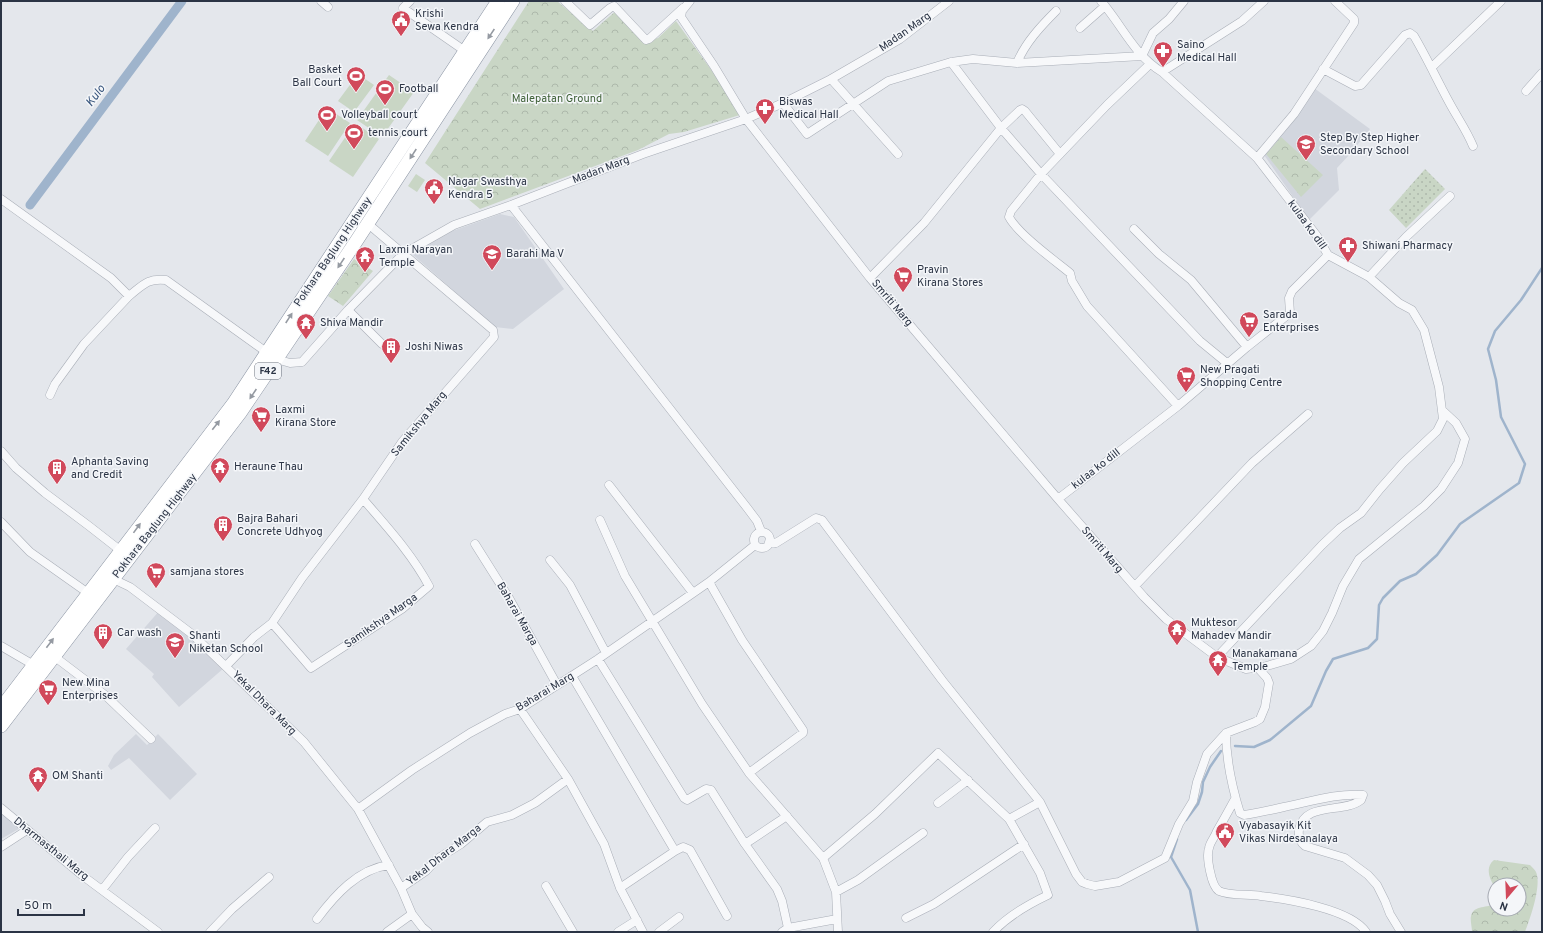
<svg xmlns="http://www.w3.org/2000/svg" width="1543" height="933" font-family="Overpass,sans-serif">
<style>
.built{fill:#d2d6de}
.grass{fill:url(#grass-dots)}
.forest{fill:url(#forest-crowns)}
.pitch{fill:#c9d6c5}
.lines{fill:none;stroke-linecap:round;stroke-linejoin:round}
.stream{stroke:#9fb4cc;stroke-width:2.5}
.canal{stroke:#9fb4cc;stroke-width:9}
.minor-casing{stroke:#a9aeb7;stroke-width:9}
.trunk-casing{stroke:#8b94a3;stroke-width:14}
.minor{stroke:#f7f8fa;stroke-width:8}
.trunk{stroke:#fff;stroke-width:13}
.oneway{fill:#959aa2}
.labels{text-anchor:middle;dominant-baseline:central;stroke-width:3;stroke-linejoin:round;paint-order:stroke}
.shield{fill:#f4f6f9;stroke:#676e7b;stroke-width:1}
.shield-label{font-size:10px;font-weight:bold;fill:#2b3445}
.poi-label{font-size:11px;fill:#2b3445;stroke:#f4f6f9;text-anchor:start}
.street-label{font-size:11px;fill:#2b3445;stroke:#f4f6f9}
.park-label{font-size:11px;fill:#3f6138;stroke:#f4f6f9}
.water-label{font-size:12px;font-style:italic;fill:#34527a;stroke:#f4f6f9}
</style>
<defs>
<pattern id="grass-dots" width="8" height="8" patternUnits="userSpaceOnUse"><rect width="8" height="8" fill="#c9d6c5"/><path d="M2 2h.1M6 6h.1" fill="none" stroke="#adb8ab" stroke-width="1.8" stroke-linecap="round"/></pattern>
<pattern id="forest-crowns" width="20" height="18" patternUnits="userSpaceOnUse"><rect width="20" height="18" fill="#c9d6c5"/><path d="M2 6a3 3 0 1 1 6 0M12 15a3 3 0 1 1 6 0" fill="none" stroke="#adb8ab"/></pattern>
</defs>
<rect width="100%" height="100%" fill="#e4e7ec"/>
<path class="built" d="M 1314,88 L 1370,129 L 1350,154 L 1337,168 L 1339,190 L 1309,220 L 1262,152 Z
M 500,214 L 514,217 L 564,289 L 513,329 L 495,327 L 412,254 L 444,234 Z
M 160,610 L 224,668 L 179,707 L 152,677 L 154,674 L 126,649 Z
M 136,734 L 147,745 L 158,734 L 197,774 L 170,800 L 129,758 L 111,770 L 108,766 L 114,755 Z
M 1,811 L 22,827 L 1,839 Z"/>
<path class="grass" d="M 1425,169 L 1445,189 L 1406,228 L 1389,210 Z"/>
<path class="forest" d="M 529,1 L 557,1 L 593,31 L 618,9 L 648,40 L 658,38 L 676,21 L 743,114 L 684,132 L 669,134 L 638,150 L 480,209 L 425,163 Z
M 1281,137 L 1323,175 L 1301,197 L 1266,154 Z
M 354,259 L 373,271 L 343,306 L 328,296 Z
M 1494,860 L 1530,865 C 1532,867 1535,870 1536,872 C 1542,885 1530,919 1525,932 L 1472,932 C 1472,927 1470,920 1471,916 C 1474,904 1488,909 1495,903 L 1495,909 L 1519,909 L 1519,885 L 1495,885 L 1495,887 C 1489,879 1485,867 1494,860 Z"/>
<path class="pitch" d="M 358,74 L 374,85 L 354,112 L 338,101 Z
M 389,75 L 414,92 L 382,137 L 357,120 Z
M 327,108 L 350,123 L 328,156 L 305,141 Z
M 355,123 L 379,139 L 353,177 L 329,161 Z
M 416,174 L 425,180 L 417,192 L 408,186 Z
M 352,271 L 359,277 L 348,292 L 340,286 Z"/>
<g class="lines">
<path class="stream" d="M 1235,746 L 1254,747 L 1270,740 L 1311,706 L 1326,671 L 1333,659 L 1368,648 L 1377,639 L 1379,605 L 1383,598 L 1400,581 L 1416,574 L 1437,555 L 1460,524 L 1519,483 L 1525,464 L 1501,417 L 1496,380 L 1488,349 L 1495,331 L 1521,300 L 1542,268
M 1186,820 L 1198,804 L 1202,792 L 1203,782 L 1210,767 L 1221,751
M 1177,839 L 1171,857 L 1190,890 L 1198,932"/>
<path class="canal" d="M 30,205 L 182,1"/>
<defs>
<path id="minor" d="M 321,1 L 328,7
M 410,1 L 403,8 L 465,51
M 565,1 L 590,25 L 610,8 L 614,6 L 646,40 L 649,39 L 683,8
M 690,1 L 682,11 L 681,17 L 714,66 L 746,119 L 870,278 L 1058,499 L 1144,597 L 1166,619 L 1217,657 L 1246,669 L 1263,667 L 1291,659 L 1311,646 L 1323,631 L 1332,613 L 1343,586 L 1359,559 L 1424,506 L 1441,489 L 1458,463 L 1465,439 L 1456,423 L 1443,411
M 1101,1 C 1122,25 1134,55 1162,72 L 1257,158 L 1317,236 L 1328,255
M 1080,28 L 1105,6
M 951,62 L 1001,128 L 1041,174 L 1200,341 L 1228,364
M 1017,63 C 1025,43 1041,26 1056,11
M 1150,64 L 1107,105 L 1041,174 L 1011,211 L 1009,217 C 1018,234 1054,260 1070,273 L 1072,281 L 1087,306 L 1178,406
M 1432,67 L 1501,1
M 1323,69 L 1355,86 L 1361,85 L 1405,35 L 1410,33 L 1414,36 C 1427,58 1437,80 1449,102 C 1457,117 1467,131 1473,146
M 1162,72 L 1242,21 L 1264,1
M 831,79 L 898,154
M 1526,91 L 1542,73
M 783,103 L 807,134 L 888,81 L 951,62 L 973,59 L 1017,63 L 1142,56 L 1153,33 L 1169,19 L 1184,1
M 1257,158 L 1294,114 L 1354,23 L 1354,19 L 1335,1
M 1,199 L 111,278 L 129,296 C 143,285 147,278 166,280 L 276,359 L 290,363 L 302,362 L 348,310 L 403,254 L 454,225 L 511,205 L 643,154 L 746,119 L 783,103 L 831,79 L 900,39 L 949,1
M 511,205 L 748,509 L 757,521 L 761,531
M 1134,229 L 1159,254 L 1191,280 L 1247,347
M 1369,277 L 1406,237 L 1450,196
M 870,278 L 924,223 L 1001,128 L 1020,110 L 1022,109 L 1025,111 L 1060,154
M 348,310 L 382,344
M 50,395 L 55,384 L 84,344 L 129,296
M 1,451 L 16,468 L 45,493 L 89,526 L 121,551
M 609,485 L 693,593
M 1058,499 L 1178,406 L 1247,347 L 1290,313 L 1289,298 L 1292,291 L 1328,255
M 600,520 L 625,576 L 702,704 L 749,773 L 823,858 L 836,892 L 838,932
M 1,522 L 30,552 L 88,593
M754 540a8 8 0 1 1 16 0a8 8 0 1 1-16 0Z
M 769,542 L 776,543 L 816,518 L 822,520 L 942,680 L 1040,802 L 1076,874 L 1082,882 L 1087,884 L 1095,886 L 1119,882 L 1165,858 L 1179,824 L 1193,801 L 1197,782 L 1207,754 L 1226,733 L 1255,722 L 1260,719 L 1265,707 L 1269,683 L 1267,678 L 1258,668
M 475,544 L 509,598 L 557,685
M 550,560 L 570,585 L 606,653
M 111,578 L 130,587 L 192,634 L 304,742 L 358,809 L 401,888 L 412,914 L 422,927 L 428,932
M 709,582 L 742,640 L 803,730 L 803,733 L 749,773
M 1135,586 L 1252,463 L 1308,414
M 272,623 L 311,668 L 402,609 L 429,586 C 412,554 387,527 363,499
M 1,646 L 37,667
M 55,657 L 105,695 L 151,739
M 1217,657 L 1322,545 L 1340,528 L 1361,513 L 1380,489 L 1403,463 L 1437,431 L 1443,419 L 1439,387 L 1424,330 L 1412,310 L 1399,303 L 1369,277 L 1328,255
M 598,659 L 684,798 L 687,800 L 706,789 L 711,790 L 745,844
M 226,666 L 254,637 L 272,623 L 302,578 L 363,499 L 402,442 L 494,337 L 493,330 L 367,223
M 572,676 L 675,851 L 620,888
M 520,709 L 568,779 L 594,826 L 604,844 L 620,888 L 643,932
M 1226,733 C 1226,761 1232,787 1240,813 L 1244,815 C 1257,813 1271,810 1284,807 C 1310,802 1335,793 1363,795 L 1361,800 C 1343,814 1304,801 1299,830 C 1298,837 1300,842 1305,846 L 1345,858 L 1368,875 L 1377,885 L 1385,901 L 1390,914 L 1401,932
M 1235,799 C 1229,810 1223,821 1217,831 C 1215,837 1210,842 1209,848 C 1206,856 1211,886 1219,891 C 1229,896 1250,894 1261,896 C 1287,899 1351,909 1366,932
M 938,803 L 968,780
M 1,808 L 83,876 L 158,932
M 358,809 L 412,770 L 470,733 L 505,714 L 520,709 L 598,659 L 709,582 L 755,545
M 1009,819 L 1040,802
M 1,847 L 27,830
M 675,851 L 683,847 L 690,850 L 727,916
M 823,858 L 875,814 L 938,753 L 1009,819 L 1040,873 L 1048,895 C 1029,904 1007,917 993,932
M 546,886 L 573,932
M 401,888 L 426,871 L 437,859 L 461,844 L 487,822 L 512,815 L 535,803 L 568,779
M 102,890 L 128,857 L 155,828
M 836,892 L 858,880 L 923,833
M 906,918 L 934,904 L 1024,844
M 317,919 C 335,895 358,869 389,865
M 788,928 L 837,919
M 210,932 L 232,909 L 269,877
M 387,932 L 412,914
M 618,932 L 637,920
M 659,932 L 679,917
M 782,932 L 788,928 L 782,901 L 777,889 L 745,844 L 787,816"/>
<path id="trunk" d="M 1,708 L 233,404 L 498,1
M 1,726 L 240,413 L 355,243 L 513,1"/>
</defs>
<use href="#minor" class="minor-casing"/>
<use href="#trunk" class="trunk-casing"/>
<use href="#minor" class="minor"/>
<use href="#trunk" class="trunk"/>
</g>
<defs><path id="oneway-solid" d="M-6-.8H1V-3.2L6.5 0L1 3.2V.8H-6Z"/></defs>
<g class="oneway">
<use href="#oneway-solid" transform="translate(491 34) rotate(124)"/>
<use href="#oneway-solid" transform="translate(413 154) rotate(123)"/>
<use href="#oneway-solid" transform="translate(341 263) rotate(124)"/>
<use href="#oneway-solid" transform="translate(289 318) rotate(-57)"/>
<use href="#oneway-solid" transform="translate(253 394) rotate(124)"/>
<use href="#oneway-solid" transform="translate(216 425) rotate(-52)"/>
<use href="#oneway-solid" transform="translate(137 528) rotate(-54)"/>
<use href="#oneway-solid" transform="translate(50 643) rotate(-53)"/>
</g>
<defs>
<symbol id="civic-pin" viewBox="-11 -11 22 30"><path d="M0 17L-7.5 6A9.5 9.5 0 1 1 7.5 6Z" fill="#d1495b" stroke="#f4f6f9"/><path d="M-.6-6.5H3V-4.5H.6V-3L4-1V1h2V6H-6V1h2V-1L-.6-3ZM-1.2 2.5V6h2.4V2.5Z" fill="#fff"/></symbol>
<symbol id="pharmacy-pin" viewBox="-11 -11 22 30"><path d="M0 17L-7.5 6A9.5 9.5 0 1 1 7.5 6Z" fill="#d1495b" stroke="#f4f6f9"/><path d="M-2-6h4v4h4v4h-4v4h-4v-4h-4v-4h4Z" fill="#fff"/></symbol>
<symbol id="stadium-pin" viewBox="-11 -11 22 30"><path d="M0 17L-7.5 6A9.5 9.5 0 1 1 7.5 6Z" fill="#d1495b" stroke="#f4f6f9"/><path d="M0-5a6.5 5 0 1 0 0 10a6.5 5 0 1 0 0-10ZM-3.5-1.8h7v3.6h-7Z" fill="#fff"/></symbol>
<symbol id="school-pin" viewBox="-11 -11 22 30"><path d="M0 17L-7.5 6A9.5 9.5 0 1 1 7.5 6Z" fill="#d1495b" stroke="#f4f6f9"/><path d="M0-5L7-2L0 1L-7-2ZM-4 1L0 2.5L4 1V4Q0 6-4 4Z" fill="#fff"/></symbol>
<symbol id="temple-pin" viewBox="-11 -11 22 30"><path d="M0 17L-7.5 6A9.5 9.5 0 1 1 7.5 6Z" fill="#d1495b" stroke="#f4f6f9"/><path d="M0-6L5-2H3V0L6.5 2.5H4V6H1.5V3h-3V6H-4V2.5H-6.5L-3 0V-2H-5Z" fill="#fff"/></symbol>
<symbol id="supermarket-pin" viewBox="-11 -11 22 30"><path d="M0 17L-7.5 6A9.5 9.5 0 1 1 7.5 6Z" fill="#d1495b" stroke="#f4f6f9"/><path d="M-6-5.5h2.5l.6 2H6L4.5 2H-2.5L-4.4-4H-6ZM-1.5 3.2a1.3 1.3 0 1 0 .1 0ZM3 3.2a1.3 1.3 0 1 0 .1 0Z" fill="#fff"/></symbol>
<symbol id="building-pin" viewBox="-11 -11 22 30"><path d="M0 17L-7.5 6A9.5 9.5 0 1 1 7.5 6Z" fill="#d1495b" stroke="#f4f6f9"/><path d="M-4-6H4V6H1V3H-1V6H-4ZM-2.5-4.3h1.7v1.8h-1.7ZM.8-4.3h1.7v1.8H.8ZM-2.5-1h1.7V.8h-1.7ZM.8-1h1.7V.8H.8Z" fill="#fff"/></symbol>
</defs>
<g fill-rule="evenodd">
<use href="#civic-pin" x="390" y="9" width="22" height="30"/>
<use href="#pharmacy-pin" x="1152" y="40" width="22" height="30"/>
<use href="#stadium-pin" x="345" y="65" width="22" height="30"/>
<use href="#stadium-pin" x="374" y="78" width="22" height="30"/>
<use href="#pharmacy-pin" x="754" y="97" width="22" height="30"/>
<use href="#stadium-pin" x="316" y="104" width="22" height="30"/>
<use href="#stadium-pin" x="343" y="122" width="22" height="30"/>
<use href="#school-pin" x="1295" y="133" width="22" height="30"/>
<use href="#civic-pin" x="423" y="177" width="22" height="30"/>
<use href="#pharmacy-pin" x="1337" y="235" width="22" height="30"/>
<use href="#school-pin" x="481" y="243" width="22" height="30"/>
<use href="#temple-pin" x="354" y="245" width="22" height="30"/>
<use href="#supermarket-pin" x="892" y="265" width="22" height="30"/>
<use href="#supermarket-pin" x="1238" y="310" width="22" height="30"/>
<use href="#temple-pin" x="295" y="312" width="22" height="30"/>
<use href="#building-pin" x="380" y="336" width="22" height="30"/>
<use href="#supermarket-pin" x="1175" y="365" width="22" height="30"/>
<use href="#supermarket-pin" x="250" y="405" width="22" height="30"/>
<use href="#temple-pin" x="209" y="456" width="22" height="30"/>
<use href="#building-pin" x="46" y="457" width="22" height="30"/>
<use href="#building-pin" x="212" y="514" width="22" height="30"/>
<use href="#supermarket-pin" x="145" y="561" width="22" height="30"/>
<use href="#temple-pin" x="1166" y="618" width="22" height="30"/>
<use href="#building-pin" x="92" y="622" width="22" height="30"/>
<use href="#school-pin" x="164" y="631" width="22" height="30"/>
<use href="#temple-pin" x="1207" y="649" width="22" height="30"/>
<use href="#supermarket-pin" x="37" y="678" width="22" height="30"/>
<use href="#temple-pin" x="27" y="765" width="22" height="30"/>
<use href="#civic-pin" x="1214" y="821" width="22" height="30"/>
</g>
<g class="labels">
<rect class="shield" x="255" y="363" width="26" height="16" rx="3"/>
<g class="shield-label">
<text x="268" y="371">F42</text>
</g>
<g class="poi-label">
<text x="415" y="14">Krishi<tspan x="415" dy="13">Sewa Kendra</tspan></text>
<text x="1177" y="45">Saino<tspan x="1177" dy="13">Medical Hall</tspan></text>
<text x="342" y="70" text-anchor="end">Basket<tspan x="342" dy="13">Ball Court</tspan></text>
<text x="399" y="89">Football</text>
<text x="779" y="102">Biswas<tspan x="779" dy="13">Medical Hall</tspan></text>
<text x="341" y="115">Volleyball court</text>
<text x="368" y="133">tennis court</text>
<text x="1320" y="138">Step By Step Higher<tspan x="1320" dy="13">Secondary School</tspan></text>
<text x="448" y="182">Nagar Swasthya<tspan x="448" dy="13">Kendra 5</tspan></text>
<text x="1362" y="246">Shiwani Pharmacy</text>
<text x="379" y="250">Laxmi Narayan<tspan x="379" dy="13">Temple</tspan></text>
<text x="506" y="254">Barahi Ma V</text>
<text x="917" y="270">Pravin<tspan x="917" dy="13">Kirana Stores</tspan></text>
<text x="1263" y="315">Sarada<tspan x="1263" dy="13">Enterprises</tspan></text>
<text x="320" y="323">Shiva Mandir</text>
<text x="405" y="347">Joshi Niwas</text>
<text x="1200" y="370">New Pragati<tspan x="1200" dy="13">Shopping Centre</tspan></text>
<text x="275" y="410">Laxmi<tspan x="275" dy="13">Kirana Store</tspan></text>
<text x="71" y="462">Aphanta Saving<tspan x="71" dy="13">and Credit</tspan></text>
<text x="234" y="467">Heraune Thau</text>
<text x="237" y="519">Bajra Bahari<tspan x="237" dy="13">Concrete Udhyog</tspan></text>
<text x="170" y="572">samjana stores</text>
<text x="1191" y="623">Muktesor<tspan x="1191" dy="13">Mahadev Mandir</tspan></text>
<text x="117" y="633">Car wash</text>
<text x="189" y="636">Shanti<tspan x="189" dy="13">Niketan School</tspan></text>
<text x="1232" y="654">Manakamana<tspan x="1232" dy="13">Temple</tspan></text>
<text x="62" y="683">New Mina<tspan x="62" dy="13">Enterprises</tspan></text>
<text x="52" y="776">OM Shanti</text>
<text x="1239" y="826">Vyabasayik Kit<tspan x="1239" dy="13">Vikas Nirdesanalaya</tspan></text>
</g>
<g class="street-label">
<text transform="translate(905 32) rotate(-35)">Madan Marg</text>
<text transform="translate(601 170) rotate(-21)">Madan Marg</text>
<text transform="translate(1307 225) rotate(54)">kulaa ko dill</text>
<text transform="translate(333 252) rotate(-56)">Pokhara Baglung Highway</text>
<text transform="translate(892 303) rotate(50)">Smriti Marg</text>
<text transform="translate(419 424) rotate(-51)">Samikshya Marg</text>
<text transform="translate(1096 469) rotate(-38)">kulaa ko dill</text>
<text transform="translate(155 526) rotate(-52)">Pokhara Baglung Highway</text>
<text transform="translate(1102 550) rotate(49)">Smriti Marg</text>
<text transform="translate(517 614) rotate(60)">Baharai Marga</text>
<text transform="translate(381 621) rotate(-35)">Samikshya Marga</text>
<text transform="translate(545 692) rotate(-31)">Baharai Marg</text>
<text transform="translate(264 703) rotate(45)">Yekal Dhara Marg</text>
<text transform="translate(51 849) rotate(39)">Dharmasthali Marg</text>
<text transform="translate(444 855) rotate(-38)">Yekal Dhara Marga</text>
</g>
<g class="park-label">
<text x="557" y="99">Malepatan Ground</text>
</g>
<g class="water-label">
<text transform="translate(96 96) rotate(-53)">Kulo</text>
</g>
</g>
<rect width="1543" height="933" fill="none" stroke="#2b3445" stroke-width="4"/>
<g transform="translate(1507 897) rotate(199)"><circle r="19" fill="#f4f6f9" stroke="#a4a8b1"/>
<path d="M0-3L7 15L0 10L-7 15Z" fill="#d1495b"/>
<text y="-6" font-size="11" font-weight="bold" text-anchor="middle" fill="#2b3445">N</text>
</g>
<path d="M18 909v6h66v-6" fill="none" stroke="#2b3445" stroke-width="2"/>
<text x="24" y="909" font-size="12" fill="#2b3445" stroke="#f4f6f9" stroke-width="3" paint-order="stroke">50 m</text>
</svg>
